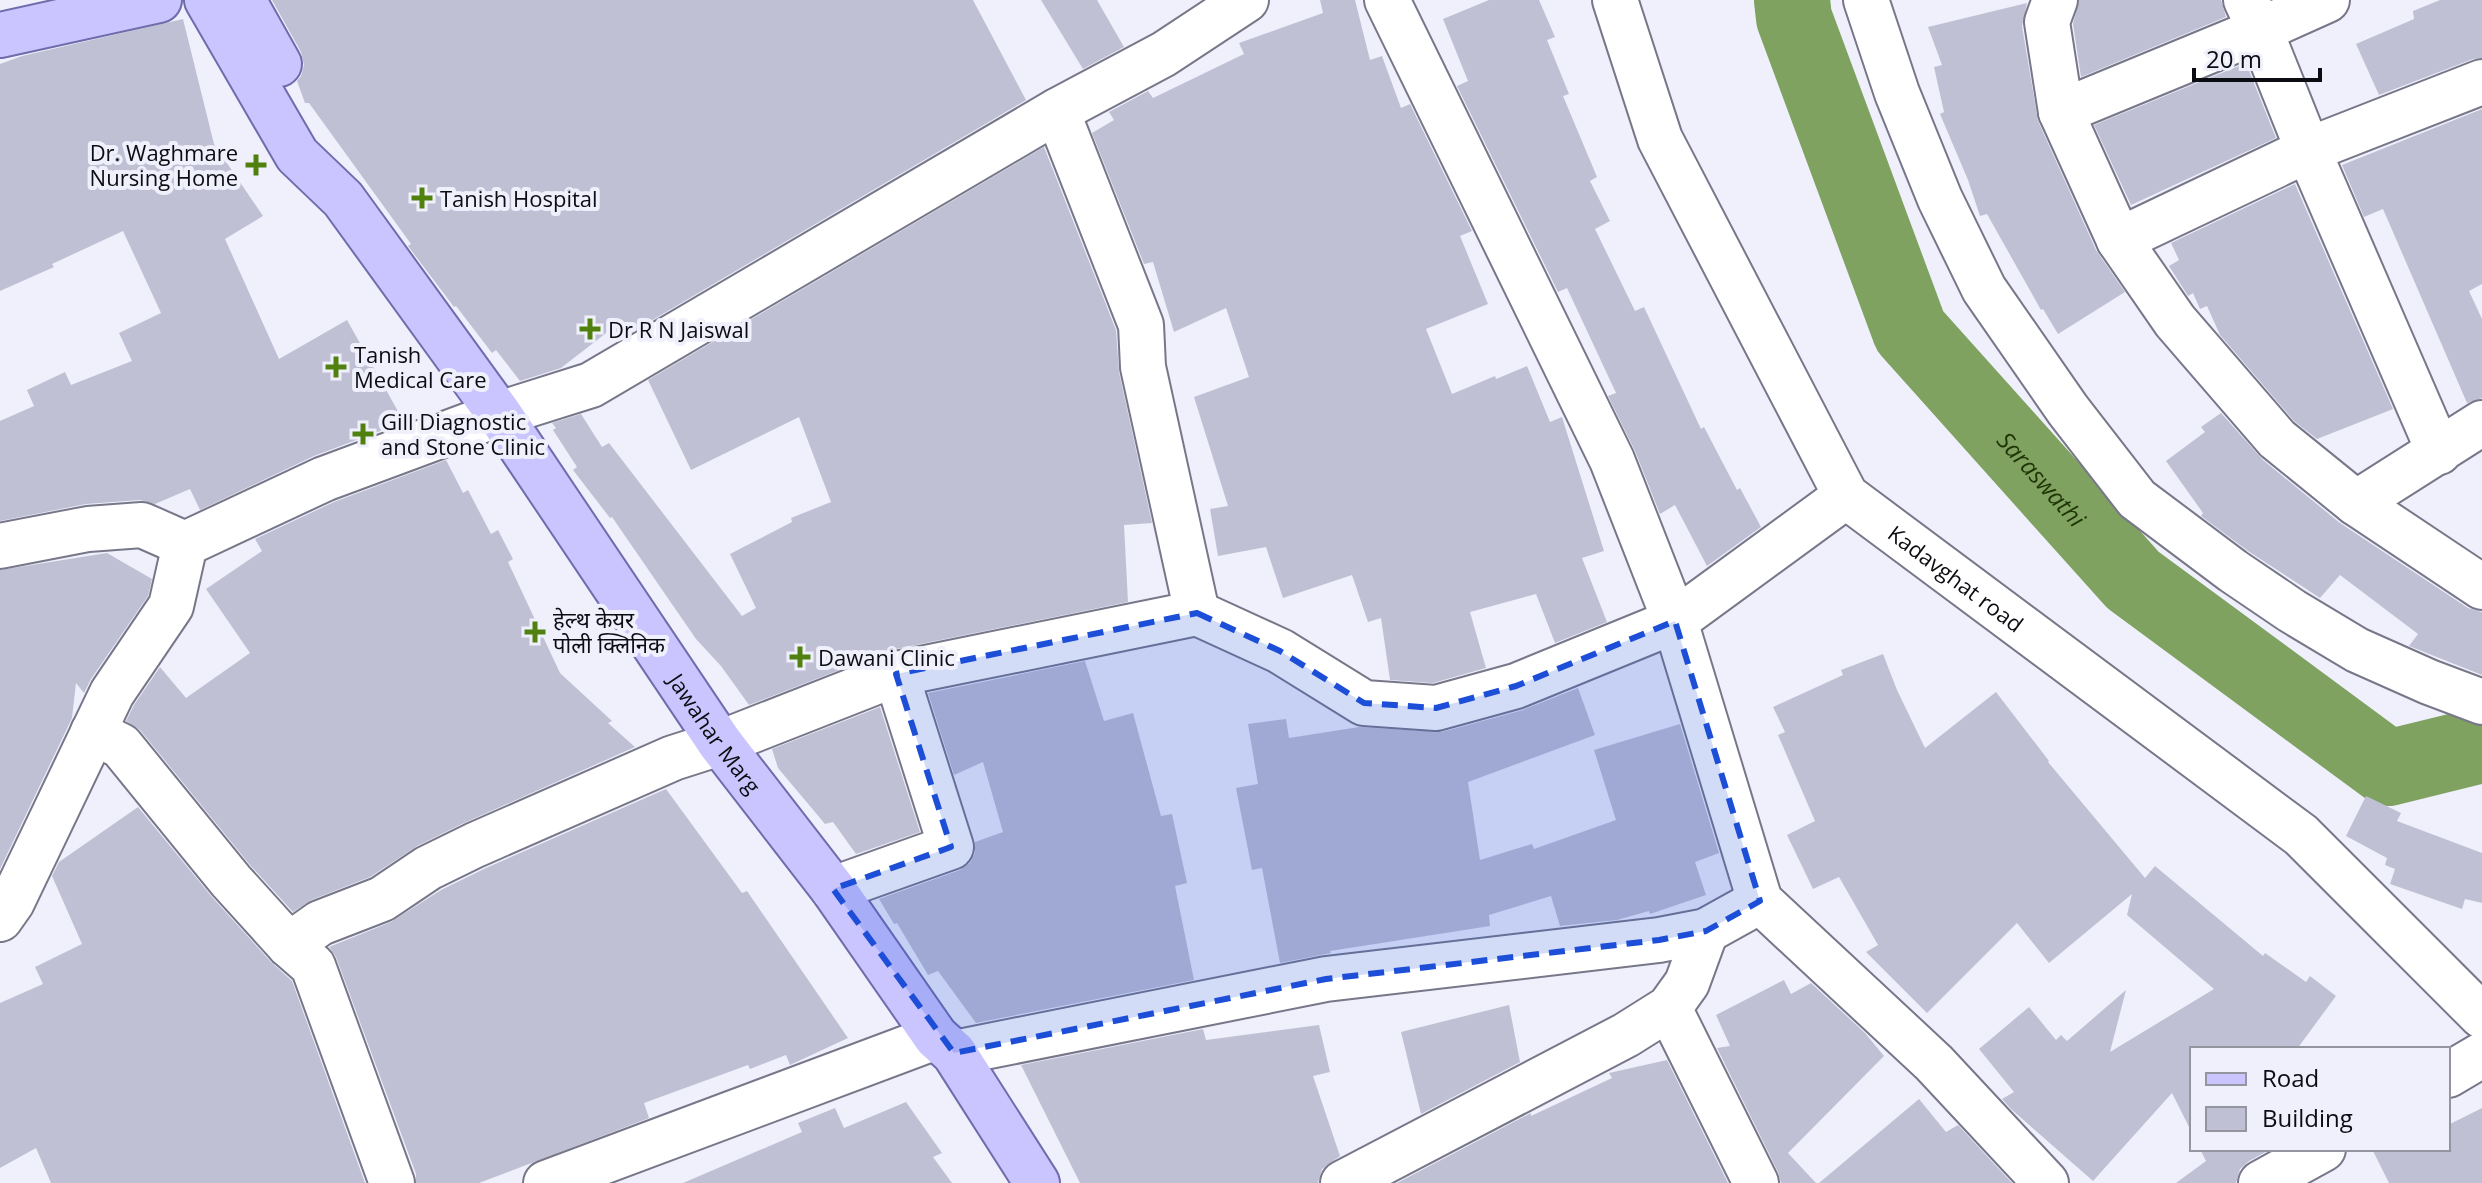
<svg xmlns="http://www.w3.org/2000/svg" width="2482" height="1183" font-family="'Open Sans','Noto Sans Devanagari',sans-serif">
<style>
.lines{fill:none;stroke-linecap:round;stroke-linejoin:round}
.river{stroke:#7fa261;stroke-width:76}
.building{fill:#c0c0d4}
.minor-casing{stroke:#777789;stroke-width:48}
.major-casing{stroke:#706cac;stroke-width:48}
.minor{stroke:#fff;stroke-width:44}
.major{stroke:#cac5fe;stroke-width:44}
.marked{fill:#1d4ed8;fill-opacity:0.2;stroke:#1d4ed8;stroke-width:6;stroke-dasharray:16 10;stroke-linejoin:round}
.poi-dot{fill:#50800e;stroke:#eff0fc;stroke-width:3}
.labels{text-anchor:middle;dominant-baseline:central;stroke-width:8;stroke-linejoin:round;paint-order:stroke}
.poi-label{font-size:22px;fill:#0c0c13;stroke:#eff0fc;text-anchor:start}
.street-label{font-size:22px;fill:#0c0c13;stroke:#eff0fc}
.water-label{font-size:24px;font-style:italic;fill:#1f3504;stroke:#eff0fc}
</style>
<rect width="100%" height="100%" fill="#eff0fc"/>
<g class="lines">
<path class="river" id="s1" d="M 1792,0 L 1794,18 L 1910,331 L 2133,580 L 2388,768 L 2482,745"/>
</g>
<path class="building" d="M 272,0 L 973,0 L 1026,100 L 627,335 L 624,330 L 614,336 L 610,330 L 561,368 L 520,381 L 496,350 L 492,353 L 456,306 L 454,307 L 408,246 L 411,244 L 309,103 L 305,103 L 297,81 L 301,76 L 304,65 L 301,52 Z
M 1041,0 L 1097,0 L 1124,47 L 1083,69 Z
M 1320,0 L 1355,0 L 1370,60 L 1382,56 L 1401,108 L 1410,104 L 1472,231 L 1460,236 L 1488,304 L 1426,329 L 1452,394 L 1495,376 L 1496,379 L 1527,366 L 1550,422 L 1562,417 L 1604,551 L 1582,558 L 1607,622 L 1555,643 L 1536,594 L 1470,612 L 1486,668 L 1433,683 L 1390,680 L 1381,618 L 1368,622 L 1352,575 L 1283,598 L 1266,547 L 1218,556 L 1210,509 L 1228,506 L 1194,397 L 1249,377 L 1226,308 L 1174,332 L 1153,262 L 1144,264 L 1092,133 L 1114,120 L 1109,112 L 1148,91 L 1153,98 L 1244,54 L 1239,43 L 1323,13 Z
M 1489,0 L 1539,0 L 1555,37 L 1547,40 L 1569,94 L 1563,96 L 1597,177 L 1590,181 L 1610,221 L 1595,229 L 1635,311 L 1644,307 L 1701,429 L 1704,427 L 1737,490 L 1740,488 L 1761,527 L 1707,566 L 1675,505 L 1660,514 L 1635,451 L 1608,396 L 1616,393 L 1567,288 L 1558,292 L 1457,86 L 1468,81 L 1443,19 Z
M 2079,0 L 2221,0 L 2226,17 L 2081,77 L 2073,24 Z
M 2440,0 L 2482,0 L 2482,58 L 2473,59 L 2379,95 L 2356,44 L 2414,19 L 2413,11 Z
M 2027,3 L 2022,26 L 2038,121 L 2096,250 L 2125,292 L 2058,334 L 2043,309 L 2041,310 L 1987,214 L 1980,216 L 1968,180 L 1940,114 L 1944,112 L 1934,67 L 1942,65 L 1928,27 Z
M 183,19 L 214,144 L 263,216 L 225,239 L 279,359 L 347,320 L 404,422 L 314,456 L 200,510 L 190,489 L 155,504 L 140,500 L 86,504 L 0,521 L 0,421 L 34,406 L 27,390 L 65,372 L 71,385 L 132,361 L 119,333 L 161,313 L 123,231 L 52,264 L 54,267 L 0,291 L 0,64 L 22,56 Z
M 2246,63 L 2276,138 L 2131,205 L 2094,125 Z
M 2482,109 L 2482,284 L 2469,291 L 2482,319 L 2482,398 L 2467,403 L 2383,209 L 2364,217 L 2342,165 Z
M 1044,147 L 1116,330 L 1119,372 L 1152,523 L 1124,525 L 1128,602 L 891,650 L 749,705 L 721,666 L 696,639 L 612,517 L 610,518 L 573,470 L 577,467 L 553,430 L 556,428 L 552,423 L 581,414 L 602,447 L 609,443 L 742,616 L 756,608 L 730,554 L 792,522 L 791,518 L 831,502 L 799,417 L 691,470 L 648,380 Z
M 2295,184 L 2393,409 L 2317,439 L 2294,421 L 2220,335 L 2207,306 L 2200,309 L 2193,293 L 2188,296 L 2169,266 L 2179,260 L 2171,243 Z
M 2221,413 L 2263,460 L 2340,523 L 2468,608 L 2482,612 L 2482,675 L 2409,646 L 2418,634 L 2340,575 L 2320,598 L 2248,551 L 2201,516 L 2203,513 L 2166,461 L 2205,432 L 2201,427 Z
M 446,460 L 463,493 L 468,490 L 491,534 L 498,530 L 513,559 L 508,562 L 560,673 L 612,721 L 608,723 L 635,747 L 464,823 L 417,846 L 370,877 L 311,900 L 293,912 L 250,865 L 140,730 L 126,721 L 134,705 L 160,667 L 186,698 L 250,653 L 206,589 L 262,551 L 255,539 L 334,502 Z
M 107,553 L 152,579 L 148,596 L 91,679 L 84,693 L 76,683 L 72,718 L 0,869 L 0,570 Z
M 1883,654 L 1897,690 L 1925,748 L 1996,692 L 2049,761 L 2048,762 L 2145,878 L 2155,866 L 2263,956 L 2265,953 L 2306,982 L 2310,976 L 2336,996 L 2297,1049 L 2192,1049 L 2192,1133 L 2172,1093 L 2093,1181 L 2011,1109 L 2002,1099 L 2014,1092 L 1979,1049 L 2029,1007 L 2056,1040 L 2061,1035 L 2067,1041 L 2126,990 L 2110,1052 L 2214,989 L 2127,915 L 2132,894 L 2049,963 L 2017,923 L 1927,1013 L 1866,952 L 1878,945 L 1839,877 L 1813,889 L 1787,835 L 1815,821 L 1778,735 L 1785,732 L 1773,707 L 1843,675 L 1841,670 Z
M 1085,661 L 1104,721 L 1133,713 L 1161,816 L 1172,814 L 1187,883 L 1175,886 L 1194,980 L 976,1023 L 938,971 L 928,975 L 897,923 L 894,924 L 879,899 L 960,870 L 970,863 L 975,853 L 975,842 L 1003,832 L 983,762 L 954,775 L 928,693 Z
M 1578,688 L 1595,735 L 1468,782 L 1480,860 L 1532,844 L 1534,849 L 1616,820 L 1594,750 L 1680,724 L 1719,853 L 1695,862 L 1706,895 L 1650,914 L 1649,911 L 1617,920 L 1560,926 L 1551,896 L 1489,915 L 1490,926 L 1330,951 L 1331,953 L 1280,963 L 1262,868 L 1252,870 L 1236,788 L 1258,784 L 1248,724 L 1286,719 L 1289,738 L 1359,727 L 1442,732 L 1523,710 Z
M 880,707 L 920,832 L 856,854 L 833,822 L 825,824 L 778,768 L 772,749 Z
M 666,789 L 742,893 L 747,891 L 848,1038 L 790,1065 L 786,1055 L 750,1069 L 748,1065 L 644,1103 L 649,1118 L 479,1183 L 416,1183 L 416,1174 L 336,957 L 329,947 L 391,922 L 441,890 L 486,868 Z
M 2366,796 L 2401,813 L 2397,821 L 2482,853 L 2482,903 L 2465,899 L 2462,909 L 2390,884 L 2395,869 L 2385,865 L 2387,858 L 2346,836 Z
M 138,807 L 212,897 L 271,962 L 292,981 L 365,1183 L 51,1183 L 36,1148 L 0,1168 L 0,1003 L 43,984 L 35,967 L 82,944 L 52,876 L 59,862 Z
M 1784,980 L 1791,994 L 1811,983 L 1865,1033 L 1884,1056 L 1788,1153 L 1816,1183 L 1781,1183 L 1778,1172 L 1717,1048 L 1730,1046 L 1716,1015 Z
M 1509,1005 L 1520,1062 L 1421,1114 L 1401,1032 Z
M 1319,1025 L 1330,1072 L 1313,1076 L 1340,1156 L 1322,1169 L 1318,1183 L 1080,1183 L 1021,1065 L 1203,1029 L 1206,1040 Z
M 1667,1060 L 1728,1183 L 1397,1183 L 1531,1113 L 1531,1116 L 1612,1078 L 1609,1073 Z
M 1919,1099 L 1946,1132 L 1958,1125 L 2012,1183 L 1819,1183 Z
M 906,1102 L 942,1153 L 933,1157 L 952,1183 L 683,1183 L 802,1132 L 798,1123 L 835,1108 L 844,1128 Z
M 2482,1108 L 2482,1183 L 2389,1183 L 2372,1149 L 2448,1149 L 2448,1125 Z
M 2200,1149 L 2271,1149 L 2249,1161 L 2240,1169 L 2236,1183 L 2176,1183 L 2206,1161 Z"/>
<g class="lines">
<defs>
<g id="minor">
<path d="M 1387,0 L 1612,460 L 1675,621 L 1760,901 L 1934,1063 L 2046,1183"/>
<path id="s2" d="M 1615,0 L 1660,139 L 1846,496 L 2301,835 L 2482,1016"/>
<path d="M 1866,0 L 1897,93 L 1940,199 L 1984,289 L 2068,410 L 2137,499 L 2233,571 L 2292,611 L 2357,650 L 2429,682 L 2482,702"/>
<path d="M 2055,0 L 2047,22 L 2061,112 L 2119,240 L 2175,321 L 2277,439 L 2356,503 L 2482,587"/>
<path d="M 2246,0 L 2260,30 L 2308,150 L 2439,452"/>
<path d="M 1057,111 L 1141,325 L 1143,367 L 1197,613"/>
<path d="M 2061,112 L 2260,30 L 2327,0"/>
<path d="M 2119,240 L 2308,150 L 2482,82"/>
<path d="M 2356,503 L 2482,423"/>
<path d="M 0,546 L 88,529 L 142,525 L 185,544 L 324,479 L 499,414 L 591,385 L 1057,111 L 1164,54 L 1246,0"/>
<path d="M 93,732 L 121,746 L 231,881 L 289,945 L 313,966 L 392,1183"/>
<path d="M 833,889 L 951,847 L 896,674"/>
<path d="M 0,919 L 12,902 L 112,693 L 171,606 L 185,544"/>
<path d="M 289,945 L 320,923 L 382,899 L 428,868 L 475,845 L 673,758 L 720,743 L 896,674 L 1197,613 L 1280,651 L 1364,703 L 1436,708 L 1516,686 L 1675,621 L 1846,496"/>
<path d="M 1669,1008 L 1756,1183"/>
<path d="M 954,1053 L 1326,979 L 1659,940 L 1706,931 L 1760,901"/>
<path d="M 2448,1075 L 2482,1055"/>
<path d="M 546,1183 L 936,1037"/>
<path d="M 1343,1183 L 1626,1035 L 1669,1008 L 1687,983 L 1706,931"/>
<path d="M 2261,1183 L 2323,1149"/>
</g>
<g id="major">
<path id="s3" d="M 207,0 L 297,155 L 343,199 L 499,414 L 720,743 L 833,889 L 936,1037 L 954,1053 L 1037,1183"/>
<path d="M 243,0 L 279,64"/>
<path d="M 0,35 L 159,0"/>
</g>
</defs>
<use href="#minor" class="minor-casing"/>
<use href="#major" class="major-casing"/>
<use href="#minor" class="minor"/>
<use href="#major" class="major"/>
</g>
<path class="marked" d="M 1197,613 L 1280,651 L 1364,703 L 1436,708 L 1516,686 L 1675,621 L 1760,901 L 1706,931 L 1659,940 L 1326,979 L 954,1053 L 833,889 L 951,847 L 896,674 Z"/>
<g class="poi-dot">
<path d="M252 153h8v8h8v8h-8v8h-8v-8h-8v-8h8z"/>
<path d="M418 186h8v8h8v8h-8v8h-8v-8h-8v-8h8z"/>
<path d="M586 317h8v8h8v8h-8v8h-8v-8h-8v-8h8z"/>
<path d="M332 355h8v8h8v8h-8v8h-8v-8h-8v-8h8z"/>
<path d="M359 422h8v8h8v8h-8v8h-8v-8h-8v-8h8z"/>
<path d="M531 620h8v8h8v8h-8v8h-8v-8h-8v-8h8z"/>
<path d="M796 645h8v8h8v8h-8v8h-8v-8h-8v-8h8z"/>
</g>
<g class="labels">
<g class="poi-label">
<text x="238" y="152" text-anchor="end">Dr. Waghmare<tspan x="238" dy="25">Nursing Home</tspan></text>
<text x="440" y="198">Tanish Hospital</text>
<text x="608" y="329">Dr R N Jaiswal</text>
<text x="354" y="354">Tanish<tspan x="354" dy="25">Medical Care</tspan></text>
<text x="381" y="421">Gill Diagnostic<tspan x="381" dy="25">and Stone Clinic</tspan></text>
<text x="553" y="619">हेल्थ केयर<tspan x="553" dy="25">पोली क्लिनिक</tspan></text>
<text x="818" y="657">Dawani Clinic</text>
</g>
<g class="street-label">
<text stroke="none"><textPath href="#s2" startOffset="686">Kadavghat road</textPath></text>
<text stroke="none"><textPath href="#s3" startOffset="894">Jawahar Marg</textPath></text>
</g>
<g class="water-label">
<text stroke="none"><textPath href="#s1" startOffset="550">Saraswathi</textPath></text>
</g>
</g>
<rect x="2190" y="1047" width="260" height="104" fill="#eff0fc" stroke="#94959f" stroke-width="2"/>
<rect x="2206" y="1073" width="40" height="12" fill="#cac5fe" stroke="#94959f" stroke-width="2"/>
<text x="2262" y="1087" font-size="24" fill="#0c0c13">Road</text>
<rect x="2206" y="1107" width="40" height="24" fill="#c0c0d4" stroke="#94959f" stroke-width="2"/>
<text x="2262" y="1127" font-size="24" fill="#0c0c13">Building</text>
<path d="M2194 68v12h126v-12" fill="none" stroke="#0c0c13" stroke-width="4"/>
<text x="2206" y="68" font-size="24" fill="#0c0c13" stroke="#eff0fc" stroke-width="6" paint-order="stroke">20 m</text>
</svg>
